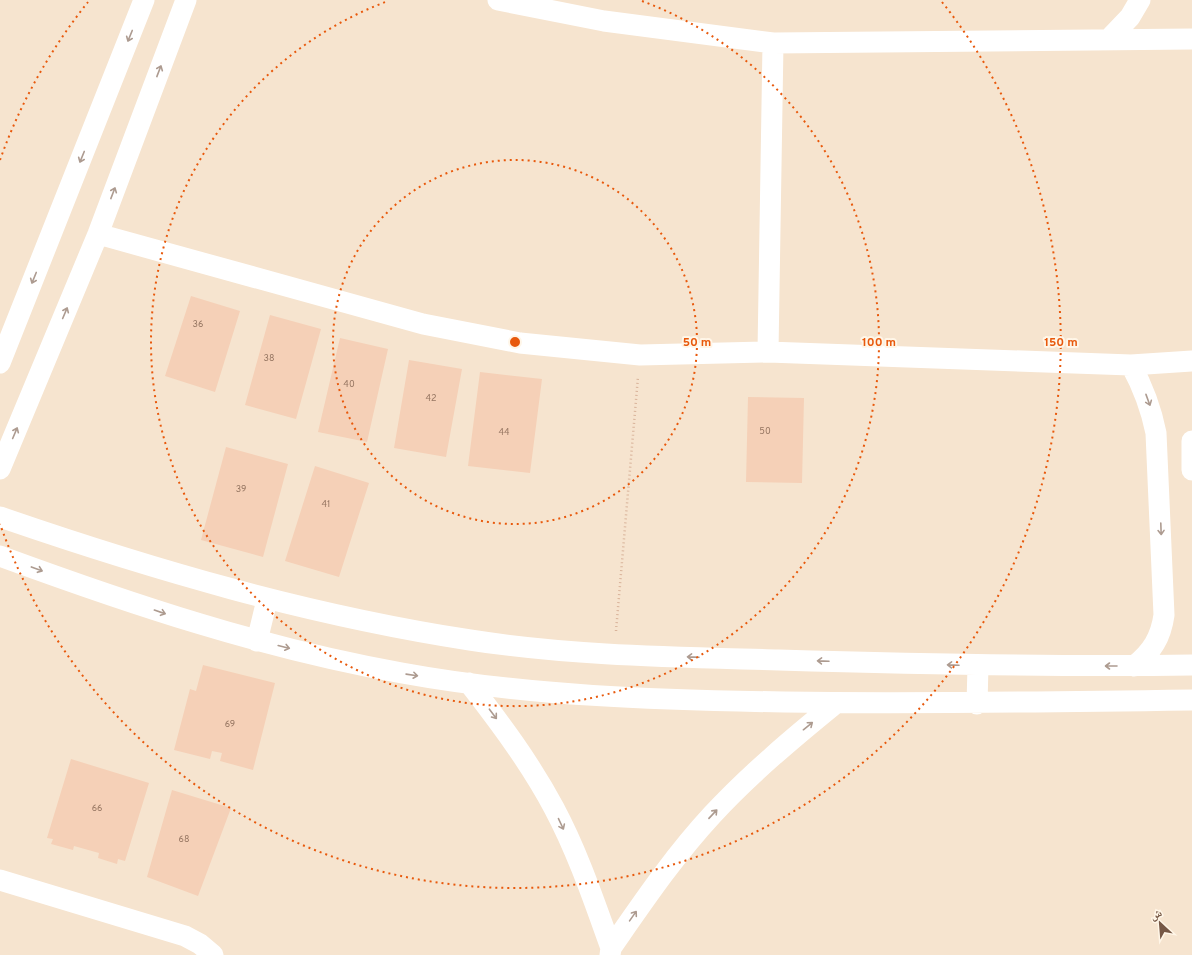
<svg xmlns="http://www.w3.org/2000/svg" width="1192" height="955" font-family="Overpass,'Noto Naskh Arabic',sans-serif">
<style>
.residential{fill:#f6e4cf}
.building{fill:#f5d0b7}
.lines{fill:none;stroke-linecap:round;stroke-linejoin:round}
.path{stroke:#d9b39a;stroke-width:2.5;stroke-dasharray:1 3;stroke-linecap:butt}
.minor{stroke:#fff;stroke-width:21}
.oneway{stroke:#ad9b90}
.ring{fill:none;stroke:#e8590c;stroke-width:2;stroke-dasharray:2 4}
.labels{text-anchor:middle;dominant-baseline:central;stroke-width:4;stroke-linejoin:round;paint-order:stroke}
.number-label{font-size:9px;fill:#967662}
.centre{fill:#e8590c;stroke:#fff6e8;stroke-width:2}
.ring-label{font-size:12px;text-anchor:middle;font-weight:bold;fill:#e8590c;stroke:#fff6e8;stroke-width:4;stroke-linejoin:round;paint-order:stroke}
</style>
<rect width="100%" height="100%" fill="#fef3e1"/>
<path class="residential" d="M 0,0 L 1192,0 L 1192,955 L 0,955 Z"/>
<path class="building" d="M 191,296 L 240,311 L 215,392 L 165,376 Z
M 270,315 L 321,329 L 296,419 L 245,405 Z
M 340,338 L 388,349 L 367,442 L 318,432 Z
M 409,360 L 462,369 L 446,457 L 394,448 Z
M 480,372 L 542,379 L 530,473 L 468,466 Z
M 748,397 L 804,398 L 802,483 L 746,482 Z
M 226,447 L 288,464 L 263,557 L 201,540 Z
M 315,466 L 369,483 L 339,577 L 285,561 Z
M 203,665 L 275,683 L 253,770 L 220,761 L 222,753 L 212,751 L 210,759 L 174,750 L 190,689 L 196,691 Z
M 71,759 L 149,783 L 125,861 L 118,859 L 117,864 L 98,858 L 99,853 L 74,846 L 73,850 L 51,844 L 53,839 L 47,838 Z
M 172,790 L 231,808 L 198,896 L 147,877 Z"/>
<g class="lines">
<path class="path" d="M 616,631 L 638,377"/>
<path class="minor" d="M 498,0 L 604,21 L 773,43 L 1192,39
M 1109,39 L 1130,17 L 1140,0
M 98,234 L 423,324 L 520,343 L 640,355 L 768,352 L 1131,365 L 1192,361
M 768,352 L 773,43
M 0,363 L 144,0
M 1131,365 C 1143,387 1151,408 1156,433 L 1164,615 C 1161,637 1152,652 1134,666
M 1192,441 L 1192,470
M 0,469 L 98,234 L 186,0
M 0,517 C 154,570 308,615 470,640 C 572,656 676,657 779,660 C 917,664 1054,667 1192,665
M 0,556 C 131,604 265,649 402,673 C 528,696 657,700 784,702 C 920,704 1056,702 1192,700
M 257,641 L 267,600
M 469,683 C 500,723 530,763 554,808 C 578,853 594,901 611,948 L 610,955
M 977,704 L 978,666
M 0,880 L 185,936 L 200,944 L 213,955
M 611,948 C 643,902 674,856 712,815 C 750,774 793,738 836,703"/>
</g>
<defs><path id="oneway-shaft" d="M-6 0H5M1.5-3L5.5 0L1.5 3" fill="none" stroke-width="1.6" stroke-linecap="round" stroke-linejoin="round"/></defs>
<g class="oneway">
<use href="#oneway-shaft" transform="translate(130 36) rotate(112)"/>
<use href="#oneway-shaft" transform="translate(159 71) rotate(-69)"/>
<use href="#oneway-shaft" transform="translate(82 157) rotate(112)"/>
<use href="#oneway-shaft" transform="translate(113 193) rotate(-69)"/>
<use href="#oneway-shaft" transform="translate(34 278) rotate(112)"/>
<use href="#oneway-shaft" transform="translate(65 313) rotate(-67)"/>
<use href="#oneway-shaft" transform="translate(1148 400) rotate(70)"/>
<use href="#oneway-shaft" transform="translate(15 433) rotate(-67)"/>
<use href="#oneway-shaft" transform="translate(1161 529) rotate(88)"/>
<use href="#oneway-shaft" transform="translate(37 569) rotate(20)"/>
<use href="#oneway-shaft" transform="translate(160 612) rotate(19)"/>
<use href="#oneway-shaft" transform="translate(284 647) rotate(14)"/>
<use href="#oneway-shaft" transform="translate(693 657) rotate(-178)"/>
<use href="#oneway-shaft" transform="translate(823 661) rotate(-178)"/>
<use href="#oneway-shaft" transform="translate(953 665) rotate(-178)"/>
<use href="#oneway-shaft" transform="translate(1111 666) rotate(-180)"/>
<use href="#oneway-shaft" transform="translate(412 675) rotate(8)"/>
<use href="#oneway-shaft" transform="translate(493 714) rotate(53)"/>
<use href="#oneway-shaft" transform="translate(808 726) rotate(-39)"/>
<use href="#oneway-shaft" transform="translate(713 814) rotate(-47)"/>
<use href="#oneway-shaft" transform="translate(561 824) rotate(65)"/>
<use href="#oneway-shaft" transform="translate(633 916) rotate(-55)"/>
</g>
<g class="ring">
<circle cx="515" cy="342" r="182"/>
<path d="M642 1A364 364 0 1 1 388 1"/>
<path d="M0 160A546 546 0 0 1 88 2M942 2A546 546 0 1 1 0 524"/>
</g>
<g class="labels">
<g class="number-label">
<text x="198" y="324">36</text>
<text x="269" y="358">38</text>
<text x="349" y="384">40</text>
<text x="431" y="398">42</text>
<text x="765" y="431">50</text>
<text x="504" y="432">44</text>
<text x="241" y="489">39</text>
<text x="326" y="504">41</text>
<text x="230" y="724">69</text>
<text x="97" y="808">66</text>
<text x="184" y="839">68</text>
</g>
</g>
<circle cx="515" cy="342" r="6" class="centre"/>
<g class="ring-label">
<text x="697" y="346">50 m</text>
<text x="879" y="346">100 m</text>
<text x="1061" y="346">150 m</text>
</g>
<g transform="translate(1160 923) rotate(334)" stroke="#fff6e8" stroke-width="3" paint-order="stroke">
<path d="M0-3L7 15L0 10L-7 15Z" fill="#765846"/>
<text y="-6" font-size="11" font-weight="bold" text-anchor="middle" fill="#765846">ش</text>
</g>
</svg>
